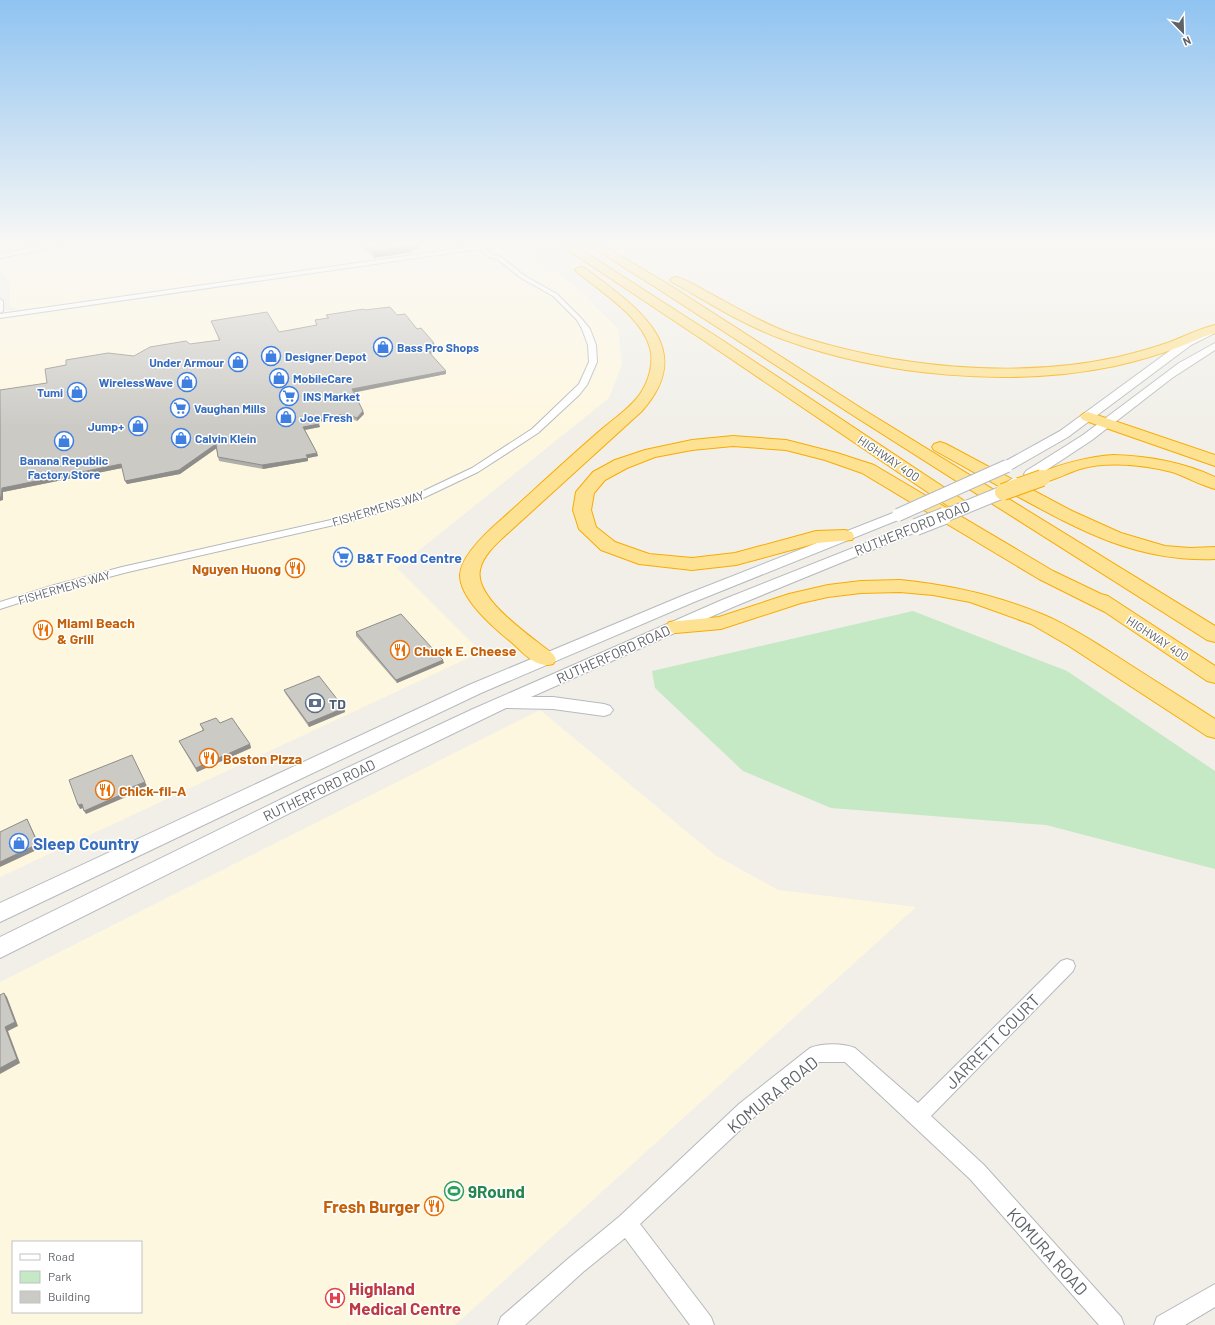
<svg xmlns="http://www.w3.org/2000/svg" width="1215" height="1325" font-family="Barlow,sans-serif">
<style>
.commercial{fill:#fef7e0;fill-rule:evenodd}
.green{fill:#c5e8c5}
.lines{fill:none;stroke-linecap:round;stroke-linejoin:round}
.minor-casing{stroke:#b5b8bc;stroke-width:2}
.tertiary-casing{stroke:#b5b8bc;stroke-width:2}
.secondary-casing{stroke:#b6babf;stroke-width:2}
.motorway-casing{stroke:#f9ab00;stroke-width:2}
.minor{fill:#fff;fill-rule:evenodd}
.tertiary{fill:#fff;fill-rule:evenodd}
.secondary{fill:#fff;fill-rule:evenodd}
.motorway{fill:#fde293;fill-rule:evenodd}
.secondary-bridge-far1-casing{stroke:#b6babf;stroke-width:14;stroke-linecap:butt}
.secondary-bridge-casing{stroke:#b6babf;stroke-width:18;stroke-linecap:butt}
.motorway-bridge-casing{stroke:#f9ab00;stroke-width:18;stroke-linecap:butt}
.secondary-bridge-far1{stroke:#fff;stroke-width:12}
.secondary-bridge{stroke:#fff;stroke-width:16}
.motorway-bridge{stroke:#fde293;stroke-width:16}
.wall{fill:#afaea9}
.shaded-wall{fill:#8f8d8a}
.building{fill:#cccac5;stroke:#8f8d8a}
.labels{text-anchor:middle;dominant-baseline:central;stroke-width:3;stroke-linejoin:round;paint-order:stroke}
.far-shop-label{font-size:12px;font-weight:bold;fill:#366cbe;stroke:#fff;text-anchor:start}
.far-street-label{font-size:12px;fill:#5f6368;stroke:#fff}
.street-label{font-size:14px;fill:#5f6368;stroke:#fff}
.shop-label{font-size:14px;font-weight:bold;fill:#366cbe;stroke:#fff;text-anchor:start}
.food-label{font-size:14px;font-weight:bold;fill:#c56008;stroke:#fff;text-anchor:start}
.service-label{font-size:14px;font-weight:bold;fill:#4e5e75;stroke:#fff;text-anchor:start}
.near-shop-label{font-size:17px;font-weight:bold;fill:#366cbe;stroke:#fff;text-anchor:start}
.near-street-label{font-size:17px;fill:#5f6368;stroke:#fff}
.near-leisure-label{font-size:17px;font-weight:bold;fill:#27864d;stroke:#fff;text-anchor:start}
.near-food-label{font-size:17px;font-weight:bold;fill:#c56008;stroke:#fff;text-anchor:end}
.near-health-label{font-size:17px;font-weight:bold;fill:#be3a42;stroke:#fff;text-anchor:start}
</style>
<rect width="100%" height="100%" fill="#f1efe8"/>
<path class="commercial" d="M 98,242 L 462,242 L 459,246 L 483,242 L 517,242 L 576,287 L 618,329 L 622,364 L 609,398 L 397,568 L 481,652 L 0,877 L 0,312 L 19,309 L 10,307 L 9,283 L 0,269 L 0,262 L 7,259 Z
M 540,710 L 715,855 L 778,890 L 916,907 L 455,1325 L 0,1325 L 0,982 ZM 13,1242 L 141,1242 L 141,1312 L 13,1312 Z"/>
<path class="green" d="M 913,611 L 1067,671 L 1215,771 L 1215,869 L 1046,825 L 831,808 L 743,771 L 655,688 L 652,671 Z"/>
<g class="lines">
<defs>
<path id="minor" d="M 472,242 L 487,245 L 488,246 L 485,248 L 493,255 L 501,257 L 525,276 L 557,294 L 581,318 L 590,329 L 596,345 L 597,362 L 587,385 L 579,395 L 538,433 L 478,472 L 419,500 L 356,520 L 128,572 L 59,590 L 0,609 L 0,602 L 51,586 L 122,567 L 353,515 L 413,496 L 472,468 L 532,429 L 579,384 L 589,362 L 588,345 L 582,329 L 577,320 L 553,296 L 521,278 L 497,259 L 489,257 L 479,249 L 0,318 L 0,314 L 476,246 Z
M 0,299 L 3,301 L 3,311 L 0,313 Z
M 1067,959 L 1073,961 L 1075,966 L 1073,971 L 931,1116 L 984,1165 L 1121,1317 L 1124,1325 L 1099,1325 L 970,1179 L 845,1062 L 819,1062 L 753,1118 L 640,1224 L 711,1317 L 714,1325 L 690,1325 L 625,1238 L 583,1272 L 525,1325 L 498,1325 L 501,1317 L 569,1258 L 620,1216 L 739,1104 L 810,1048 C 822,1043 843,1043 855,1048 L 918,1103 L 1061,961 Z
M 1215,1284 L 1215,1307 L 1185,1325 L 1154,1325 L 1157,1317 Z"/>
<path id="tertiary" d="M 61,242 L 78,242 L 0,258 L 0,254 Z"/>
<path id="secondary" d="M 1215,326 L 1215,333 L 1191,345 L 1068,437 L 1012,469 L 1002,469 L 1001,466 L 1002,463 L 1060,431 L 1183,341 Z
M 1215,343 L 1215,350 L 1172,378 L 1092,440 L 1036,477 L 1026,477 L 1024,474 L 1026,471 L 1083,435 L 1179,363 Z
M 898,511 L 903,512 L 905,515 L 903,518 L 694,602 L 481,693 L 0,922 L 0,903 L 469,685 L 682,596 Z
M 916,523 L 921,524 L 923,527 L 921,530 L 733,607 L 531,697 L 553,697 L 604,704 L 610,706 L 613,710 L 610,714 L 604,716 L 553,709 L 506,708 L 320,798 L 0,958 L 0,937 L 306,787 L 473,709 L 722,600 Z"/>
<path id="motorway" d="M 556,242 L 569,242 L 722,340 L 969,504 L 972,508 L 969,512 L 963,513 L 957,512 L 712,346 Z
M 584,242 L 597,242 L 671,286 L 864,410 L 1215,626 L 1215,642 L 1207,640 L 854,416 L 663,292 Z
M 581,267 L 585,268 C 633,305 700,346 642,411 L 508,533 C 497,543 483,555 480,570 C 474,599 533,638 553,654 L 556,659 L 553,664 C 535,669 523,652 510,641 C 493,627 460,599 460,575 C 461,555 489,530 503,518 C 534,490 564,462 595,435 C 610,421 629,410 640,394 C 649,381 654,363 650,348 C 642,317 600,291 577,272 L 575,270 L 577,268 Z
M 676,277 C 688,280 700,288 711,294 C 737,308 764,324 792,334 C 892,367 1014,380 1118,357 C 1135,353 1153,348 1170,342 C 1185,336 1199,329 1215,325 L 1215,333 C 1202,336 1191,343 1179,347 C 1158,355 1137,361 1115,366 C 1010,388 883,376 782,339 C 743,325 708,302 672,282 L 670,280 L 672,278 Z
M 1088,412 L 1215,455 L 1215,466 L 1083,420 L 1080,417 L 1083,414 Z
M 733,436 L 786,440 L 837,453 L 874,465 L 1053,571 L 1101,594 L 1108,596 L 1215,666 L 1215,683 L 1207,681 L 1105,612 L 1039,579 L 862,473 L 825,460 L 786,450 L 733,446 L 692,450 L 655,457 L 627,468 L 605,480 L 594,493 L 591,510 L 596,527 L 615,542 L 649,554 L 692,558 L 735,553 L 816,531 L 845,530 L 852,532 L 854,536 L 852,540 L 817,543 L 736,565 L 692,570 L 639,564 L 601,550 L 579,529 L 573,510 L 576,492 L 593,472 L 615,460 L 645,450 L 692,440 Z
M 940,442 L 946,444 L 1072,511 L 1121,533 L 1165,546 L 1190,548 L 1215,547 L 1215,559 C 1137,562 1081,531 1015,495 C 988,480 961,465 934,450 L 932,447 L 934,444 Z
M 1113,455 C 1148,456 1183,462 1215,477 L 1215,489 C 1200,485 1187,477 1172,472 C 1144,465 1108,461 1080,469 C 1067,473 1055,480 1042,483 L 1036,482 L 1034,478 L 1036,474 C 1062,464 1085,457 1113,455 Z
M 900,580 C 950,585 997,595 1044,615 C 1070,626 1094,642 1118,657 C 1150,678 1183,698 1215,719 L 1215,738 L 1207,736 L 1069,646 L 1031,624 L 970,602 L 933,595 L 900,592 L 861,593 L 828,597 L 801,603 L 721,629 L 676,633 L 669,632 L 665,627 L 669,622 L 719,617 L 789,594 L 828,585 L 861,581 Z"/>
</defs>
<use href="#minor" class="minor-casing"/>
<use href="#tertiary" class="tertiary-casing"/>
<use href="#secondary" class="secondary-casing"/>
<use href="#motorway" class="motorway-casing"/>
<use href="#minor" class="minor"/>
<use href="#tertiary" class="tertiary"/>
<use href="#secondary" class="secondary"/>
<use href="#motorway" class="motorway"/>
<defs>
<path id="secondary-bridge-far1" d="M 898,515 L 1007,466
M 942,517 L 1003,492 L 1015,484"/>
<path id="secondary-bridge" d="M 916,527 L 944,516"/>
<path id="motorway-bridge" d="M 1003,492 L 1042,478"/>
</defs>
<use href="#secondary-bridge-far1" class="secondary-bridge-far1-casing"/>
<use href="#secondary-bridge" class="secondary-bridge-casing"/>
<use href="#motorway-bridge" class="motorway-bridge-casing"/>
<use href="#secondary-bridge-far1" class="secondary-bridge-far1"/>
<use href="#secondary-bridge" class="secondary-bridge"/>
<use href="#motorway-bridge" class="motorway-bridge"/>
</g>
<path class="wall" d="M 360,242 L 420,242 L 420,249 L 413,250 L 413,252 L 374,258 L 360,245 Z
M 365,310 L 397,315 L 417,329 L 435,346 L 432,347 L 435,353 L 430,353 L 446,374 L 353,392 L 363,411 L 364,414 L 357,421 L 346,417 L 318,422 L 320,427 L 305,430 L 317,453 L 318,456 L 308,458 L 308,461 L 263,469 L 219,461 L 216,448 L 180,474 L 127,484 L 122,468 L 3,492 L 3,500 L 0,390 L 47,383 L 134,356 L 190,344 L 219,340 L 211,321 L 279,332 L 316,325 L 315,320 L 327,318 L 326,315 Z
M 356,632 L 444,663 L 397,683 L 356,636 Z
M 284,690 L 344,708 L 345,712 L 309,727 L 285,693 Z
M 220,723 L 250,744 L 251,748 L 197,772 L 181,745 L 179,741 L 203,731 L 200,724 Z"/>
<path class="shaded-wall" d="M 410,242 L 420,242 L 420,249 L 413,250 L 413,252 L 374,258 L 373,251 Z
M 434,343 L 435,346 L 430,347 L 430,344 Z
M 435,350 L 435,353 L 428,354 L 428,351 Z
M 446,371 L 446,374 L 352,393 L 352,389 Z
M 363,411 L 364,414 L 357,421 L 357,418 Z
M 346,414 L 346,417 L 317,422 L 317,419 Z
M 319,424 L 320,427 L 304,430 L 303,427 Z
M 216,444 L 217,448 L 180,474 L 127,484 L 125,481 Z
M 317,453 L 318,456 L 308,458 L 308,461 L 263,469 L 262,465 Z
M 121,464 L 122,468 L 3,492 L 3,500 L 0,501 L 0,497 L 2,488 Z
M 443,660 L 444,663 L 397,683 L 396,680 Z
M 344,708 L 345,712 L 309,727 L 308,723 Z
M 250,744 L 251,748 L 197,772 L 196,768 Z
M 145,782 L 147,786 L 126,794 L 126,797 L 86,814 L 84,811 L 124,790 Z
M 82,804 L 84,808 L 80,809 L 78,805 Z
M 27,819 L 41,848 L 0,867 L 0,862 Z
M 4,993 L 7,997 L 18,1026 L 8,1031 L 20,1063 L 0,1074 L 0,1068 L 5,1027 Z"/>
<path class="building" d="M 364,242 L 410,242 L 412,245 L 373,251 Z
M 390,307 L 397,315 L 405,314 L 417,329 L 421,328 L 434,343 L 430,344 L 435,350 L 428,351 L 446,371 L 352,389 L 363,411 L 357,418 L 346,414 L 317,419 L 319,424 L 303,427 L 317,453 L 306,455 L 308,458 L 262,465 L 218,457 L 216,444 L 179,470 L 125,481 L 121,464 L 2,488 L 1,497 L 0,497 L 0,390 L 47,383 L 45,369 L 66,365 L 66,360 L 108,353 L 134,356 L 150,347 L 186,341 L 190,344 L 220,340 L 211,321 L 267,312 L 279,332 L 317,325 L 315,320 L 329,318 L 326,315 L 364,309 L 365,310 Z
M 401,614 L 443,660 L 396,680 L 356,632 Z
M 319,676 L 344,708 L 308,723 L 284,690 Z
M 216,718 L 220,723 L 232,718 L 250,744 L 196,768 L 179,741 L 204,730 L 200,724 Z
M 132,755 L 145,782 L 124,790 L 125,793 L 84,811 L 82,804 L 78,805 L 69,780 Z
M 27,819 L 38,844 L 0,862 L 0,832 Z
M 4,993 L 15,1022 L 5,1027 L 17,1059 L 0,1068 L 0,995 Z"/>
<linearGradient id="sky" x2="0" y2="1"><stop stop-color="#8fc3f1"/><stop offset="0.57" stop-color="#f9f8f5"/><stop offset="1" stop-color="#f9f8f5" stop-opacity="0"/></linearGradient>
<rect width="1215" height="428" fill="url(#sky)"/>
<defs>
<symbol id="shop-ring" viewBox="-11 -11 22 22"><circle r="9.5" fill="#fff" stroke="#3f7fe0" stroke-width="1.5"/><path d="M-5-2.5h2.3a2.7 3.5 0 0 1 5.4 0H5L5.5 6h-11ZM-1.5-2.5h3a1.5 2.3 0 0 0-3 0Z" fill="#3f7fe0"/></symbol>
<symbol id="supermarket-ring" viewBox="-11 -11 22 22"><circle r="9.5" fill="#fff" stroke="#3f7fe0" stroke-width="1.5"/><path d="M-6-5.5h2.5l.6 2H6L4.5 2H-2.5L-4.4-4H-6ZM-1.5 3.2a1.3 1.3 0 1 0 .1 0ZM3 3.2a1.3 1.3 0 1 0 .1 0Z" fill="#3f7fe0"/></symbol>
<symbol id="restaurant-ring" viewBox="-11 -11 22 22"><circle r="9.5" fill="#fff" stroke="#e8710a" stroke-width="1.5"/><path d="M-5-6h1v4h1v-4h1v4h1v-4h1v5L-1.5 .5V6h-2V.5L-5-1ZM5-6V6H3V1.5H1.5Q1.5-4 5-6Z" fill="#e8710a"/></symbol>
<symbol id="bank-ring" viewBox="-11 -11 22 22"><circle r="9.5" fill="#fff" stroke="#5c6f8a" stroke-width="1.5"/><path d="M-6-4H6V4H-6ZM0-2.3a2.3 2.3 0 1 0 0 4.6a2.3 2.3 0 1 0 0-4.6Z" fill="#5c6f8a"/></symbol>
<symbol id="stadium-ring" viewBox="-11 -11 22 22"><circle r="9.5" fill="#fff" stroke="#2e9e5b" stroke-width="1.5"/><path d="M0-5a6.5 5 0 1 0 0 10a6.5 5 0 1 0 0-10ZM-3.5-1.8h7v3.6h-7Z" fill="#2e9e5b"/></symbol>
<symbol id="hospital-ring" viewBox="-11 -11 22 22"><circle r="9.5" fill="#fff" stroke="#e0444e" stroke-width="1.5"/><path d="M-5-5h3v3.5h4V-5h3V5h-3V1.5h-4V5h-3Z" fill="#e0444e"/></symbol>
</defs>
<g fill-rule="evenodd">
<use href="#shop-ring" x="372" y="336" width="22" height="22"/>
<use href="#shop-ring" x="260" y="345" width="22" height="22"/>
<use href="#shop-ring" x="227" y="351" width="22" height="22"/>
<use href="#shop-ring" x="268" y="367" width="22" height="22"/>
<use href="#shop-ring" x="176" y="371" width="22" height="22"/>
<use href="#shop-ring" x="66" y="381" width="22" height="22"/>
<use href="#supermarket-ring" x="278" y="385" width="22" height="22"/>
<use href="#supermarket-ring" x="169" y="397" width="22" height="22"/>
<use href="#shop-ring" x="275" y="406" width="22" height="22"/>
<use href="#shop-ring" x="127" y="415" width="22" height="22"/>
<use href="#shop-ring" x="170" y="427" width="22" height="22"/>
<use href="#shop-ring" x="53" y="430" width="22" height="22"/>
<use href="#supermarket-ring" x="332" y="546" width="22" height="22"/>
<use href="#restaurant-ring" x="284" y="557" width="22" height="22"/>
<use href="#restaurant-ring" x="32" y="619" width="22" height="22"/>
<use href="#restaurant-ring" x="389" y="639" width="22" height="22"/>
<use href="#bank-ring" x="304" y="692" width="22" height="22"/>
<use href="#restaurant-ring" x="198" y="747" width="22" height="22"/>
<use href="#restaurant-ring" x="94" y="779" width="22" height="22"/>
<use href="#shop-ring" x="8" y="832" width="22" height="22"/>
<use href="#stadium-ring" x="443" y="1180" width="22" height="22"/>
<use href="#restaurant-ring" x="423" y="1195" width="22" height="22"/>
<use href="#hospital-ring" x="324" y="1287" width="22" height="22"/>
</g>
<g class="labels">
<g class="far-shop-label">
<text x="397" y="347">Bass Pro Shops</text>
<text x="285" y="356">Designer Depot</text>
<text x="224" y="362" text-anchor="end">Under Armour</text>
<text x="293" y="378">MobileCare</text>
<text x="173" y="382" text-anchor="end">WirelessWave</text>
<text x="63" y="392" text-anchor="end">Tumi</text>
<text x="303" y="396">INS Market</text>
<text x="194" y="408">Vaughan Mills</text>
<text x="300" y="417">Joe Fresh</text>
<text x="124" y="426" text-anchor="end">Jump+</text>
<text x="195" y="438">Calvin Klein</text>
<text x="64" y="460" text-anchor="middle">Banana Republic<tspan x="64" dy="14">Factory Store</tspan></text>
</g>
<g class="far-street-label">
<text transform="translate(889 458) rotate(34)">HIGHWAY 400</text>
<text transform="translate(378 508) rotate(-17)">FISHERMENS WAY</text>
<text transform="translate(64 587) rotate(-16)">FISHERMENS WAY</text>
<text transform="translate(1158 638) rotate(33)">HIGHWAY 400</text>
</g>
<g class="street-label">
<text transform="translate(912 528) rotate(-22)">RUTHERFORD ROAD</text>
<text transform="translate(613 654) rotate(-24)">RUTHERFORD ROAD</text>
<text transform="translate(319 790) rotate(-26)">RUTHERFORD ROAD</text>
</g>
<g class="shop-label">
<text x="357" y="557">B&amp;T Food Centre</text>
</g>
<g class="food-label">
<text x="281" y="568" text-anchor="end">Nguyen Huong</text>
<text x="57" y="622">Miami Beach<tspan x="57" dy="16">&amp; Grill</tspan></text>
<text x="414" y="650">Chuck E. Cheese</text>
<text x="223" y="758">Boston Pizza</text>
<text x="119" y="790">Chick-fil-A</text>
</g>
<g class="service-label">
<text x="329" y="703">TD</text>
</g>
<g class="near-shop-label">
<text x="33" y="843">Sleep Country</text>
</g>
<g class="near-street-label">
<text transform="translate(992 1041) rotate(-45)">JARRETT COURT</text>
<text transform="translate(772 1094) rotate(-39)">KOMURA ROAD</text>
<text transform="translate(1048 1251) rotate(48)">KOMURA ROAD</text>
</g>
<g class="near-leisure-label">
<text x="468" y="1191">9Round</text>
</g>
<g class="near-food-label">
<text x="420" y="1206">Fresh Burger</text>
</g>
<g class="near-health-label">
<text x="349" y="1288">Highland<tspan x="349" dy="20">Medical Centre</tspan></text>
</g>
</g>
<rect x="12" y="1241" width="130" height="72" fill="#ffffff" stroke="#bfc1c3"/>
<rect x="20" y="1254" width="20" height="6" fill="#ffffff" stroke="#bfc1c3"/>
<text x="48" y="1261" font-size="12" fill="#5f6368">Road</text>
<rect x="20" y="1271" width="20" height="12" fill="#c5e8c5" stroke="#bfc1c3"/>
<text x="48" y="1281" font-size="12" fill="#5f6368">Park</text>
<rect x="20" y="1291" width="20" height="12" fill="#cccac5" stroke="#bfc1c3"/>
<text x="48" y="1301" font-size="12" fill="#5f6368">Building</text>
<g transform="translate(1183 32) rotate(157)" stroke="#ffffff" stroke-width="3" paint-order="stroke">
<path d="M0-3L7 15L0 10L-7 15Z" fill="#5f6368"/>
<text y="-6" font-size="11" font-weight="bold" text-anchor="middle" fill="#5f6368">N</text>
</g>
</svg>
